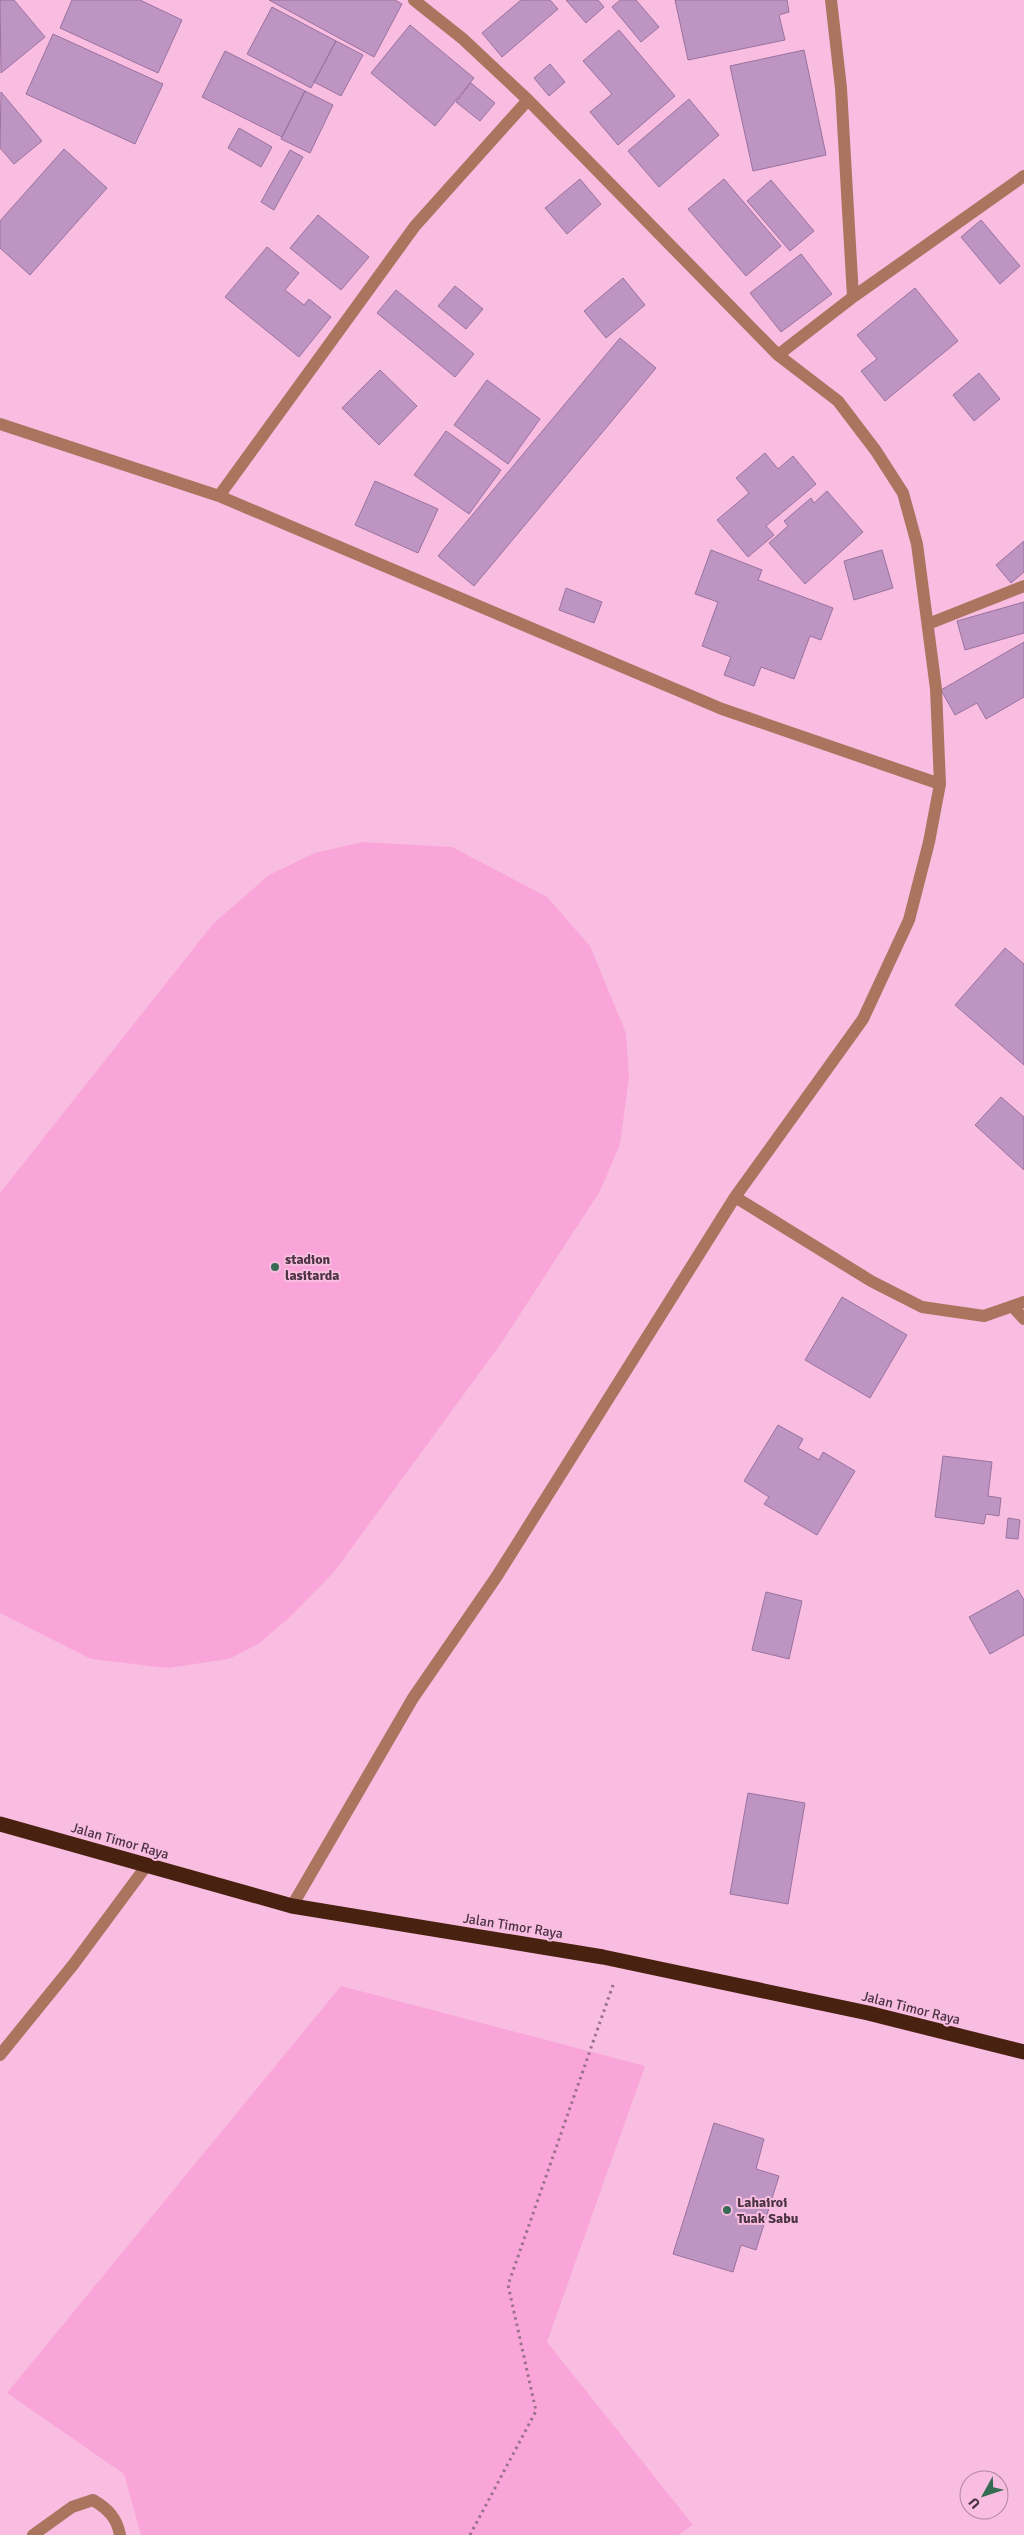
<svg xmlns="http://www.w3.org/2000/svg" width="1024" height="2535" font-family="Signika,sans-serif">
<style>
.green{fill:#f9a5d9}
.building{fill:#bd94c2;stroke:#9a729f}
.lines{fill:none;stroke-linecap:round;stroke-linejoin:round}
.path{stroke:#99728a;stroke-width:3;stroke-dasharray:2.5 4;stroke-linecap:butt}
.minor{stroke:#aa745f;stroke-width:12}
.highway{stroke:#492110;stroke-width:15}
.poi-dot{fill:#356c53;stroke:#f8bde0;stroke-width:2}
.labels{text-anchor:middle;dominant-baseline:central;stroke-width:4;stroke-linejoin:round;paint-order:stroke}
.poi-label{font-size:14px;font-weight:bold;fill:#4b3342;stroke:#f8bde0;text-anchor:start}
.street-label{font-size:14px;fill:#4b3342;stroke:#f8bde0}
</style>
<rect width="100%" height="100%" fill="#f8bde0"/>
<path class="green" d="M 363,842 L 452,847 L 547,897 L 590,946 L 626,1033 L 629,1077 L 620,1144 L 600,1191 L 502,1342 L 334,1572 L 290,1617 L 258,1644 L 229,1659 L 168,1668 L 91,1659 L 0,1613 L 0,1193 L 213,924 L 269,875 L 315,853 Z
M 341,1986 L 645,2066 L 547,2342 L 693,2525 L 678,2535 L 141,2535 L 124,2474 L 7,2393 Z"/>
<path class="building" d="M 0,0 L 14,0 L 45,37 L 1,73 Z
M 72,0 L 140,0 L 182,20 L 158,73 L 60,28 Z
M 269,0 L 395,0 L 402,4 L 374,57 Z
M 521,0 L 550,0 L 558,9 L 502,57 L 482,33 Z
M 566,0 L 598,0 L 604,7 L 586,23 Z
M 620,0 L 636,0 L 659,27 L 641,42 L 612,7 Z
M 675,0 L 787,0 L 789,12 L 779,15 L 785,40 L 688,60 Z
M 272,7 L 336,41 L 311,88 L 247,54 Z
M 410,25 L 474,78 L 435,126 L 371,73 Z
M 619,30 L 675,96 L 618,145 L 590,112 L 612,94 L 583,61 Z
M 53,34 L 163,84 L 135,144 L 26,94 Z
M 336,41 L 363,55 L 341,96 L 314,82 Z
M 804,50 L 826,155 L 753,171 L 730,66 Z
M 225,51 L 305,91 L 282,137 L 202,97 Z
M 550,64 L 565,82 L 549,96 L 534,78 Z
M 471,83 L 495,103 L 480,121 L 456,102 Z
M 305,91 L 333,105 L 310,153 L 281,139 Z
M 1,92 L 42,141 L 14,164 L 0,148 Z
M 689,99 L 719,135 L 659,187 L 628,151 Z
M 239,128 L 272,147 L 261,167 L 228,148 Z
M 64,149 L 107,188 L 30,275 L 0,248 L 0,221 Z
M 290,150 L 303,157 L 274,210 L 261,202 Z
M 580,179 L 601,204 L 567,234 L 545,208 Z
M 724,179 L 781,246 L 746,276 L 688,209 Z
M 771,180 L 814,231 L 790,251 L 747,201 Z
M 318,215 L 369,257 L 341,290 L 290,248 Z
M 981,220 L 1020,266 L 1000,284 L 961,237 Z
M 267,247 L 299,273 L 285,290 L 304,305 L 309,299 L 331,317 L 299,357 L 225,297 Z
M 801,254 L 832,294 L 781,332 L 750,293 Z
M 623,278 L 645,305 L 606,338 L 584,311 Z
M 455,286 L 483,309 L 466,329 L 438,306 Z
M 915,288 L 958,341 L 885,401 L 861,371 L 877,359 L 857,335 Z
M 396,290 L 474,354 L 455,377 L 377,313 Z
M 620,338 L 656,368 L 474,586 L 438,556 Z
M 380,370 L 417,406 L 379,445 L 342,408 Z
M 979,373 L 1000,399 L 974,421 L 953,395 Z
M 487,380 L 540,419 L 508,464 L 454,425 Z
M 446,431 L 501,470 L 469,514 L 414,475 Z
M 765,453 L 778,469 L 793,456 L 816,484 L 766,526 L 774,535 L 748,557 L 717,520 L 749,493 L 736,478 Z
M 375,481 L 438,509 L 418,553 L 355,525 Z
M 827,491 L 863,532 L 805,584 L 769,543 L 788,526 L 784,521 L 811,498 L 814,503 Z
M 1024,541 L 1024,572 L 1011,583 L 996,565 Z
M 711,550 L 762,570 L 758,580 L 833,608 L 821,640 L 810,636 L 794,679 L 761,667 L 754,686 L 724,675 L 731,657 L 702,646 L 718,602 L 695,594 Z
M 882,550 L 893,588 L 854,600 L 844,561 Z
M 566,588 L 602,602 L 594,623 L 559,610 Z
M 1024,602 L 1024,633 L 965,650 L 957,621 Z
M 1024,642 L 1024,697 L 986,719 L 977,703 L 955,715 L 941,690 Z
M 1005,948 L 1024,964 L 1024,1065 L 955,1005 Z
M 1001,1097 L 1024,1117 L 1024,1170 L 975,1125 Z
M 842,1297 L 907,1335 L 870,1398 L 805,1360 Z
M 778,1425 L 803,1439 L 798,1448 L 819,1460 L 823,1452 L 855,1471 L 817,1535 L 764,1504 L 769,1497 L 744,1481 Z
M 943,1456 L 992,1462 L 988,1496 L 1001,1498 L 999,1516 L 986,1514 L 984,1524 L 935,1517 Z
M 1008,1518 L 1020,1520 L 1018,1539 L 1006,1538 Z
M 1018,1590 L 1024,1600 L 1024,1635 L 990,1654 L 969,1617 Z
M 766,1592 L 802,1601 L 789,1659 L 752,1650 Z
M 748,1793 L 805,1803 L 788,1904 L 730,1894 Z
M 714,2123 L 764,2139 L 756,2169 L 779,2176 L 756,2250 L 741,2245 L 733,2272 L 673,2254 Z"/>
<g class="lines">
<path class="path" d="M 470,2535 L 536,2411 L 508,2285 L 613,1985"/>
<path class="minor" d="M 831,0 L 841,88 L 853,297
M 778,355 L 853,297 L 1024,176
M 0,424 L 219,496 L 722,709 L 940,784
M 219,496 L 415,226 L 528,100
M 928,624 L 1024,586
M 735,1197 L 871,1281 L 922,1307 L 984,1316 L 1024,1302
M 1012,1306 L 1024,1319
M 292,1906 L 413,1698 L 497,1576 L 735,1197 L 863,1019 L 909,920 L 929,842 L 940,784 L 936,689 L 917,544 L 903,493 L 876,451 L 838,401 L 778,355 L 528,100 L 463,39 L 414,0
M 0,2055 L 73,1965 L 147,1865
M 33,2535 L 72,2507 L 93,2500 C 108,2509 117,2518 120,2535"/>
<path class="highway" d="M 0,1824 L 292,1906 L 603,1957 L 868,2013 L 1024,2052"/>
</g>
<g class="poi-dot">
<circle cx="275" cy="1267" r="5"/>
<circle cx="727" cy="2210" r="5"/>
</g>
<g class="labels">
<g class="poi-label">
<text x="285" y="1259">stadion<tspan x="285" dy="16">lasitarda</tspan></text>
<text x="737" y="2202">Lahairoi<tspan x="737" dy="16">Tuak Sabu</tspan></text>
</g>
<g class="street-label">
<text transform="translate(120 1841) rotate(16)">Jalan Timor Raya</text>
<text transform="translate(513 1926) rotate(9)">Jalan Timor Raya</text>
<text transform="translate(911 2008) rotate(14)">Jalan Timor Raya</text>
</g>
</g>
<g transform="translate(984 2495) rotate(230)"><circle r="24" fill="#f8bde0" stroke="#b386a1"/>
<path d="M0-4L9 19L0 12L-9 19Z" fill="#356c53"/>
<text y="-8" font-size="14" font-weight="bold" text-anchor="middle" fill="#4b3342">U</text>
</g>
</svg>
